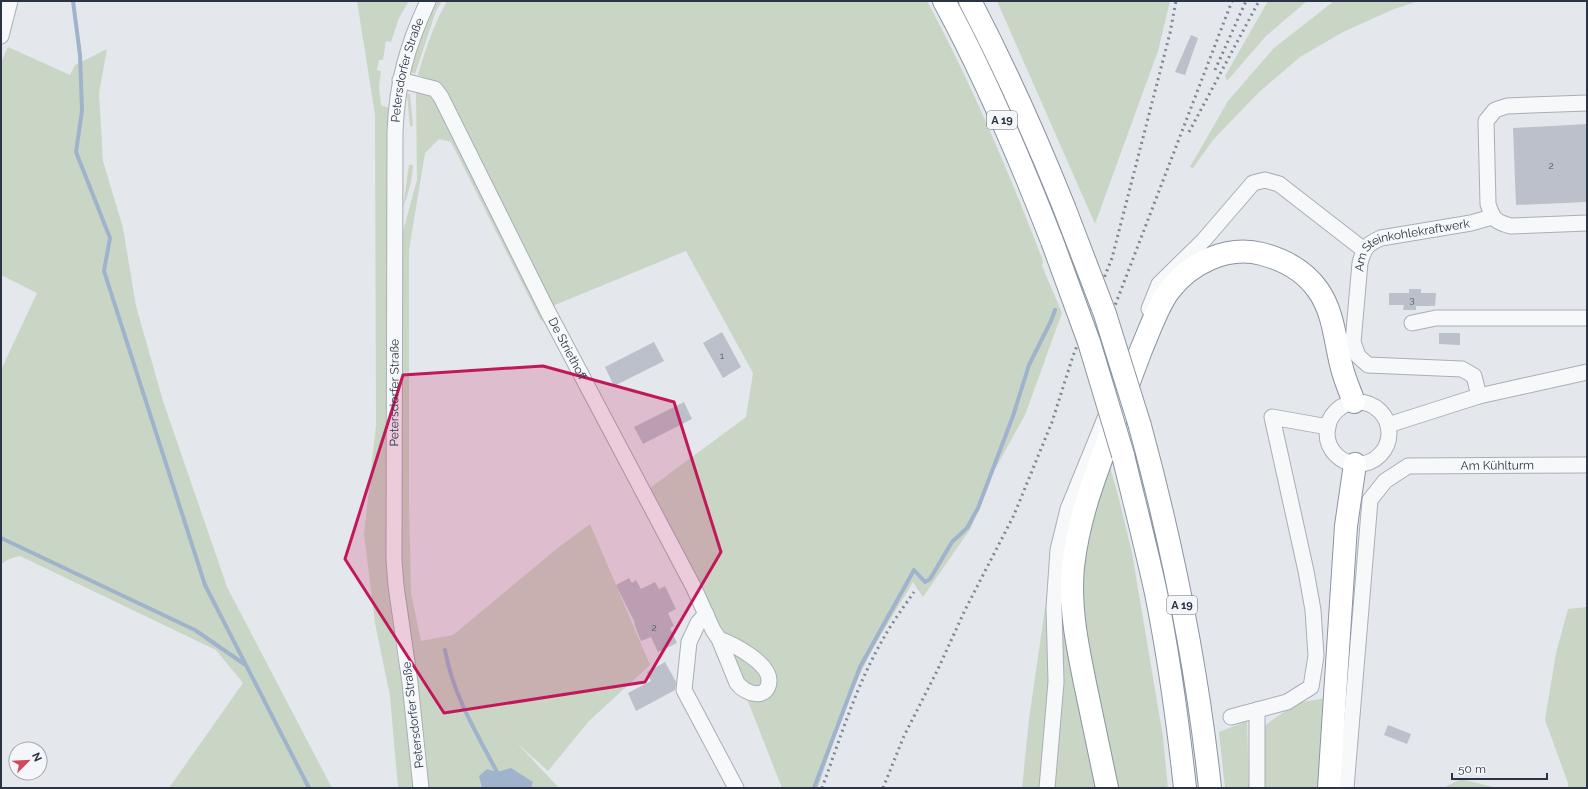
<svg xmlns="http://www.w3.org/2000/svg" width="1588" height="789" font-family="Raleway,sans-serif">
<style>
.green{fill:#c9d6c5}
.water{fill:#9fb4cc}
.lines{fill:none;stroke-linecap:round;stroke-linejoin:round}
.stream{stroke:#9fb4cc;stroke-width:4}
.building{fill:#bbc0ca}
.minor-casing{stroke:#a9aeb7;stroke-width:17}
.highway-casing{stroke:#8b94a3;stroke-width:24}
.minor{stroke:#f7f8fa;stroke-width:15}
.highway{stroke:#fff;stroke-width:22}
.rail{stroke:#7d8696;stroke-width:3;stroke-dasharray:2 4;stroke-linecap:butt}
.highway-bridge-casing{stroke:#8b94a3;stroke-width:24;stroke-linecap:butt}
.highway-bridge{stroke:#fff;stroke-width:22}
.marked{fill:#c2185b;fill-opacity:0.2;stroke:#c2185b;stroke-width:3;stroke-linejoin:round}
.labels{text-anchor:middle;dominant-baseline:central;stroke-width:3;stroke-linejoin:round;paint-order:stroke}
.number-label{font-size:10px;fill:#4f5766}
.shield{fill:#f4f6f9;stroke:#676e7b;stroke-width:1}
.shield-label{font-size:11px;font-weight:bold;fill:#2b3445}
.street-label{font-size:12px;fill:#2b3445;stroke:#f4f6f9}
</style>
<rect width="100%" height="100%" fill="#e4e7ec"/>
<path class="green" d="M 357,1 L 409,1 L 399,18 L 391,42 L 386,41 L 383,60 L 379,60 L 377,70 L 381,71 L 379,87 L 381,105 L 389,108 L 386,312 L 386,525 L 388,588 L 395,642 L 406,709 L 413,788 L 398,788 L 390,696 L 375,623 L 364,534 L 376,425 L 375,115 Z
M 435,1 L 442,1 L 436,11 L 415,74 L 411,72 L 423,28 Z
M 447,1 L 927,1 C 972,85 1009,172 1043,261 L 1042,266 L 1062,313 L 1025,415 L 995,469 L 971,528 L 923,597 L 913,582 C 897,609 879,636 865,664 C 845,704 832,747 818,788 L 782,788 L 714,615 L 650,488 L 746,417 L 753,373 L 686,251 L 550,307 L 438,86 L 428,79 L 418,75 C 425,50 434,24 447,1 Z
M 997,1 L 1170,1 L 1158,51 L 1095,224 Z
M 1268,1 L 1307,1 L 1266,36 L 1227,81 L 1225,76 Z
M 1334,1 L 1419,1 L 1394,9 L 1343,32 L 1300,57 L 1258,93 L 1213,140 L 1193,168 L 1190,167 L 1228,101 L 1274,48 Z
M 8,47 L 70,75 L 75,65 L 107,49 L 99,93 L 103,161 L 123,228 L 136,306 L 163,401 L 227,587 L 332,788 L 169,788 L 243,683 L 216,650 L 20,556 L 9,559 L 1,564 L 1,370 L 37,293 L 1,275 L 1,63 Z
M 419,90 L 431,95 L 438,102 L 546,315 L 541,321 L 451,142 L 439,139 L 425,153 L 409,250 L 409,503 L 411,593 L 421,641 L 453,635 L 559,547 L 590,524 L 650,665 L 589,721 L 548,771 L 517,743 L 559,788 L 428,788 L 425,742 L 405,611 L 401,538 L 401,331 L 403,231 L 417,180 L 416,92 Z
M 407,94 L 410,94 L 413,126 L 410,126 Z
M 409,165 L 413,165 C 412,180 409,193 403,207 Z
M 1096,417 L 1118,495 L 1132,553 L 1163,737 L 1168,788 L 1022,788 L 1029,719 L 1054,546 L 1068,495 Z
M 1587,607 L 1587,788 L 1568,788 L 1568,783 L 1545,720 L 1556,653 L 1568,609 Z
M 1326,698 L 1319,788 L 1262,788 L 1261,728 L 1297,703 Z
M 1247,721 L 1249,788 L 1225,788 L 1219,732 Z
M 1461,779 L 1497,788 L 1443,788 Z"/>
<path class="water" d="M 511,768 L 533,782 L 531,788 L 482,788 L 479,776 L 487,769 L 497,772 Z"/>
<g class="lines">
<path class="stream" d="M 73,1 L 80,55 L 82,111 L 76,152 L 110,238 L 104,271 L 205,585 L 309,788
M 1,538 L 195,630 L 244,664
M 445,650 C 453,695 476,732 497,772
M 814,788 L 860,667 L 914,570 L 925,582 L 930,579 L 952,542 L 967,528 L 978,508 L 1013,416 L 1029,365 L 1051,321 L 1055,310"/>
</g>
<path class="building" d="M 1191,35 L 1198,38 L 1185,75 L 1175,72 Z
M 1587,124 L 1587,202 L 1516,205 L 1513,128 Z
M 1409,289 L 1421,289 L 1421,293 L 1436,293 L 1435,306 L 1416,306 L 1416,310 L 1403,310 L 1404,305 L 1389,305 L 1389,293 L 1409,293 Z
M 722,332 L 741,367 L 723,378 L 703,343 Z
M 1439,333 L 1460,333 L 1460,345 L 1439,344 Z
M 654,342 L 664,361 L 614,386 L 605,367 Z
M 684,402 L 692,419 L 643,444 L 634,427 Z
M 629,578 L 632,583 L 636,580 L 641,589 L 655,582 L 659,589 L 665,586 L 676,609 L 668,613 L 674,626 L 670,628 L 677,643 L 658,652 L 651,637 L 641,641 L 634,623 L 635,623 L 616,585 Z
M 665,662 L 676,682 L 675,690 L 636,711 L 628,693 L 651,681 L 647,672 Z
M 1388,725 L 1411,734 L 1407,744 L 1384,735 Z"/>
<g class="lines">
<defs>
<g id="minor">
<path d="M 1,36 L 10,1"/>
<path id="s1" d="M 400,80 L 435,89 L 441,97 L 547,310 L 694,588 L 713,630 L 719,639 L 737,683 C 745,694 768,701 769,681 C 770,663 733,644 719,639"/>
<path d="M 1587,103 L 1507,106 L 1495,110 L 1486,121 L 1488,204 C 1493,219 1495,222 1511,226 L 1587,223"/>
<path d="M 1149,309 L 1159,284 L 1204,240 L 1253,183 L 1265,180 L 1279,184 L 1364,250"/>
<path d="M 1412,323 L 1436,318 L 1587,318"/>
<path id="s2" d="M 1479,396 L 1474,376 L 1462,369 L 1368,365 L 1358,356 L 1353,342 L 1360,263 C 1364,248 1367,244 1381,238 L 1471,223 L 1492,217"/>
<circle cx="1358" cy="433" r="31"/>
<path d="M 1388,425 L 1479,396 L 1587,372"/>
<path d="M 706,614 L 698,623 L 689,642 L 684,690 L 736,788"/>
<path d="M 1231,717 L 1287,702 L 1311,687 L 1316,656 L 1313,610 L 1306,571 L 1272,417 L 1328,427"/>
<path id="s3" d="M 421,788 L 410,683 L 396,586 L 394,560 L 395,132 C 397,82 407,46 428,1"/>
<path d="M 1047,788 L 1056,682 L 1054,608 L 1058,550 L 1068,509 L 1108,411"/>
<path d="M 1257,788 L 1257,710"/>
<path id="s4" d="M 1346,788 L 1370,500 L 1385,481 L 1408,466 L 1587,465"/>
</g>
<path id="highway" d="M 944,1 C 986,78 1020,159 1052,241
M 970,1 C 1005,68 1036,137 1064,207
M 1140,426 C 1172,544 1197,666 1210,788
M 1123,455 C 1134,501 1146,547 1156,593 C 1169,658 1178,723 1185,788
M 1107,788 C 1100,755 1093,721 1086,688 C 1078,649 1069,608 1073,567 C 1078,521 1093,481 1109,438 C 1119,408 1130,379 1141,350 C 1149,332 1157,307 1169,291 C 1190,263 1227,245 1262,254 C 1285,260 1304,270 1318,290 C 1335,314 1335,345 1343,372 C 1346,382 1350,392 1354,402
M 1329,788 L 1346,526 L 1355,464"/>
</defs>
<use href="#minor" class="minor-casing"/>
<use href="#highway" class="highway-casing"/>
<use href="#minor" class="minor"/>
<use href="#highway" class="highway"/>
<path class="rail" d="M 1215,70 L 1246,1
M 1189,132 L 1259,1
M 1096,355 L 1232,1
M 822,788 C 840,739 856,686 882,641 C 891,624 903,608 914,592
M 883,788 L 904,736 L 938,669 L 965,610 L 1014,515 L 1052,422 L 1073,356 L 1112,258 L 1170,33 L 1176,1"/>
<defs>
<path id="highway-bridge" d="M 1064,207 L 1105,314 L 1140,426
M 1052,241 L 1089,342 L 1123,455"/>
</defs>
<use href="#highway-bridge" class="highway-bridge-casing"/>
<use href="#highway-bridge" class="highway-bridge"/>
</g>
<path class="marked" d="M 543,366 L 674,402 L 721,552 L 645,682 L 444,713 L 345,559 L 403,375 Z"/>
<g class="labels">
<g class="number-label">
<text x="1551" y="165">2</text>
<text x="1412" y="299">3</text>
<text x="722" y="355">1</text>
<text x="654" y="627">2</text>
</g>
<g class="shield">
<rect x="987" y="111" width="30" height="18" rx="3"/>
<rect x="1167" y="596" width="30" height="18" rx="3"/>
</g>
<g class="shield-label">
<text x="1002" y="120">A 19</text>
<text x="1182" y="605">A 19</text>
</g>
<g class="street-label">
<text stroke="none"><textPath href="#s3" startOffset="721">Petersdorfer Straße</textPath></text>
<text stroke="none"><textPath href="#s2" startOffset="294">Am Steinkohlekraftwerk</textPath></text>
<text stroke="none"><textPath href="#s1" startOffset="328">De Striethoff</textPath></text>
<text stroke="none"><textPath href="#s3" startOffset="397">Petersdorfer Straße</textPath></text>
<text stroke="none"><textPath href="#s4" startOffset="430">Am Kühlturm</textPath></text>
<text transform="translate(413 715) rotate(-97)">Petersdorfer Straße</text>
</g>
</g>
<rect width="1588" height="789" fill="none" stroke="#2b3445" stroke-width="4"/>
<g transform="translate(28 761) rotate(66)"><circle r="19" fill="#f4f6f9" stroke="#a4a8b1"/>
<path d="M0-3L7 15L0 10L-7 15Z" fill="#d1495b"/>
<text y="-6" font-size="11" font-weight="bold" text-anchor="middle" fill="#2b3445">N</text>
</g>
<path d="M1452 773v6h95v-6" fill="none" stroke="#2b3445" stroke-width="2"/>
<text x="1458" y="773" font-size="12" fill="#2b3445" stroke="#f4f6f9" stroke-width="3" paint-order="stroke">50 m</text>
</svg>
